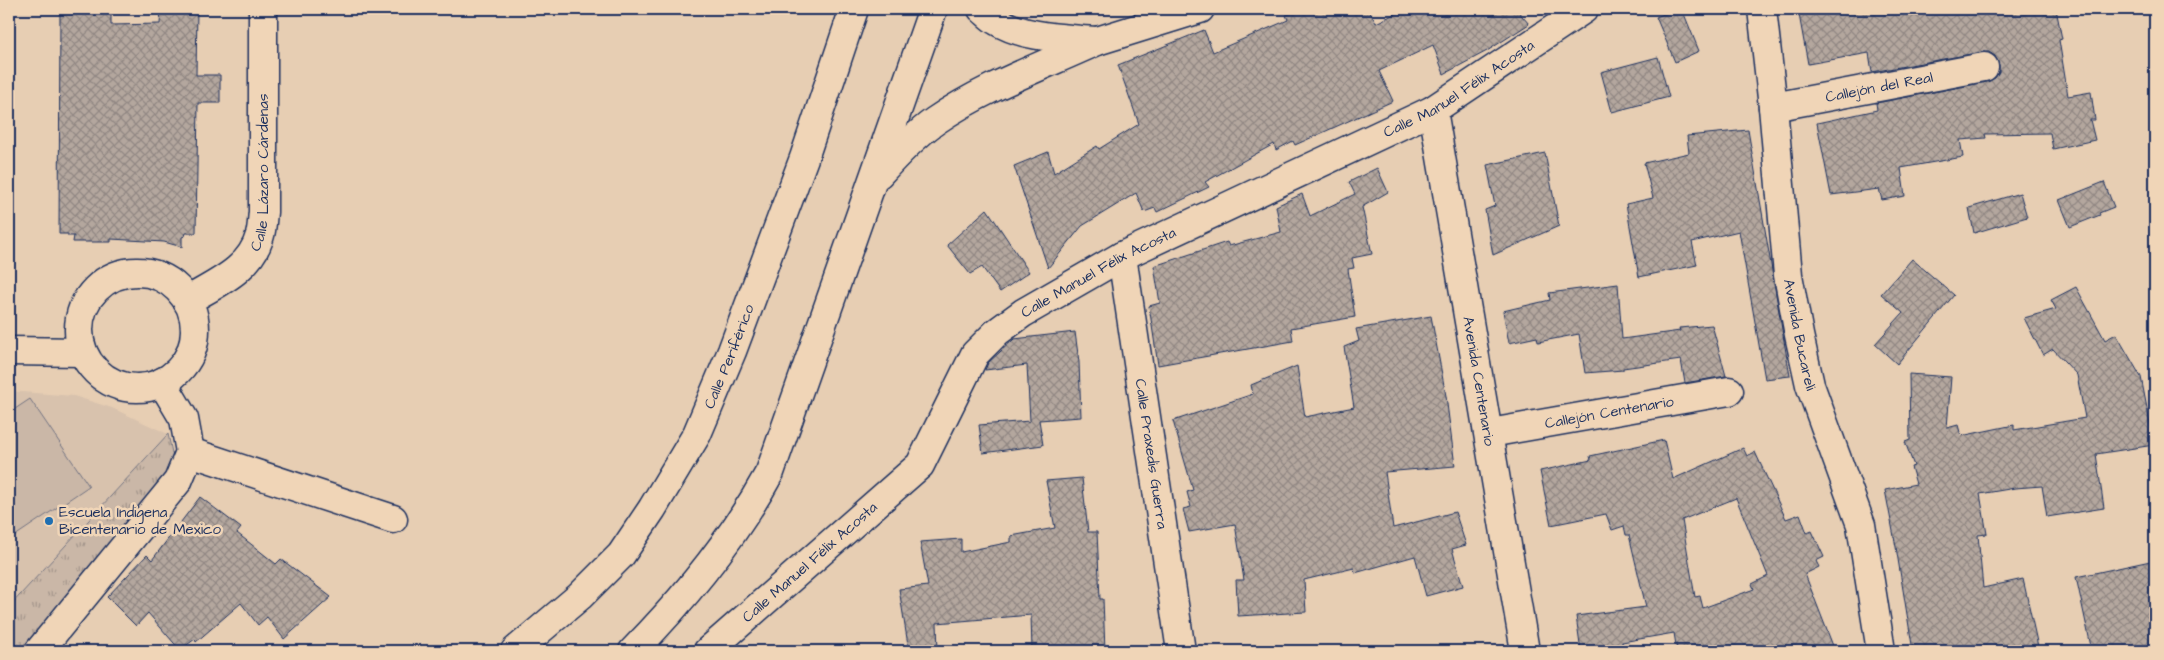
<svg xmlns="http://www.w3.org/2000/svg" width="2164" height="660" font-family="'Architects Daughter',sans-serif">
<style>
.built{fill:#d8c2ad}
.grass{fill:url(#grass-tufts);stroke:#727382}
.park{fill:#cab7a7;stroke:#727382}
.building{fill:url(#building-cross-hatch);stroke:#1b2f5e;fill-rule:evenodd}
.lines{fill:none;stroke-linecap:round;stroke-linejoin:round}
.minor-casing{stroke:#1b2f5e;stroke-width:31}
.highway-casing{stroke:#1b2f5e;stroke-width:31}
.minor{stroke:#f0d5b7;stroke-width:28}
.highway{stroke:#f0d5b7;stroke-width:28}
.poi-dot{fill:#1f6fb2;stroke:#f0d5b7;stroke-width:2}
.labels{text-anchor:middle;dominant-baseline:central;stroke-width:5;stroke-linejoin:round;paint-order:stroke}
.street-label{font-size:15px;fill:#1b2f5e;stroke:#f0d5b7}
.poi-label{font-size:15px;fill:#1b2f5e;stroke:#f0d5b7;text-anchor:start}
</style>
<defs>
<pattern id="grass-tufts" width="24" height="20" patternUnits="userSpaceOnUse" patternTransform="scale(1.25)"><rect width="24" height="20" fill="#cab7a7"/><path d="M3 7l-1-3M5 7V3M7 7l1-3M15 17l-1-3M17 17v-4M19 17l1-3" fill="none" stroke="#a3958b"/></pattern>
<pattern id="building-cross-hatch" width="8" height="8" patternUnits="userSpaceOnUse" patternTransform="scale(1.25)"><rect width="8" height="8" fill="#b4a79e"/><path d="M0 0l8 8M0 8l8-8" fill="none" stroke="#928884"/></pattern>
</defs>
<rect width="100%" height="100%" fill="#e7ceb3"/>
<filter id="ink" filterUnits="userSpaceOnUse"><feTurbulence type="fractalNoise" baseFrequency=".02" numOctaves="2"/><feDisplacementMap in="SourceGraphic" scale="10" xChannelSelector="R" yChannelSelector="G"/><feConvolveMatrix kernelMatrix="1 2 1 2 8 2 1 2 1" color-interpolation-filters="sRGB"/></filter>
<g filter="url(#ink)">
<path class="built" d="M 9,391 L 74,396 L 112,408 L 168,434 L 9,607 Z"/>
<path class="grass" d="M 168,434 L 178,481 L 39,651 L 9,651 L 9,607 Z"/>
<path class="park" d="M 30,399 L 89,486 L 9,540 L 9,413 Z"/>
<path class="building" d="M 60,9 L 111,9 L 111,25 L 160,24 L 161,9 L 197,9 L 196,75 L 220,75 L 220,103 L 198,103 L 196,233 L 186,233 L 185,236 L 182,237 L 182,247 L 164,242 L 111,239 L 111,242 L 73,242 L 74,236 L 68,236 L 68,234 L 59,234 Z
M 1312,9 L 1368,9 L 1376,23 L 1405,9 L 1516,9 L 1529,24 L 1487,51 L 1444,74 L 1433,45 L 1379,71 L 1393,101 L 1295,145 L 1293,141 L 1276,150 L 1274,144 L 1205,182 L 1209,187 L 1157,212 L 1155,208 L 1144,212 L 1136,193 L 1082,226 L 1048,268 L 1014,166 L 1048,152 L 1054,173 L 1097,146 L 1099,149 L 1139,124 L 1118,65 L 1204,30 L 1213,52 L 1288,20 L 1286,15 Z
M 1677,9 L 1682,9 L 1699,51 L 1675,62 L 1656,17 Z
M 1798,9 L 1940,9 L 1941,13 L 1964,9 L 2056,9 L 2062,39 L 2059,40 L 2068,96 L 2091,92 L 2095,120 L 2090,120 L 2095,140 L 2053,149 L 2050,133 L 1985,134 L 1986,138 L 1960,140 L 1963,157 L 1901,168 L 1905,196 L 1882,200 L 1879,189 L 1831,195 L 1817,123 L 1877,110 L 1876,103 L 1987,82 L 1995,78 L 1999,72 L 1999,65 L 1995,56 L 1989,52 L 1982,52 L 1872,72 L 1869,53 L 1808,64 Z
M 1658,57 L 1669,97 L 1612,112 L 1601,72 Z
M 1748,130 L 1790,376 L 1765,379 L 1739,231 L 1692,242 L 1697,265 L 1639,277 L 1626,204 L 1653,198 L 1644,163 L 1689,153 L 1687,136 Z
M 1545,153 L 1559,226 L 1493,255 L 1485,210 L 1495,206 L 1487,165 Z
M 1377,168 L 1388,192 L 1362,207 L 1372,254 L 1352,258 L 1354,268 L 1348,269 L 1355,317 L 1291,328 L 1293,341 L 1158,365 L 1149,306 L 1160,303 L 1154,266 L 1227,242 L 1229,246 L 1281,232 L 1276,206 L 1302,194 L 1310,216 L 1355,194 L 1349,182 Z
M 2104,182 L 2114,207 L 2099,213 L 2100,215 L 2070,227 L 2059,200 Z
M 2020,193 L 2027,217 L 1974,233 L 1969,208 Z
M 987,209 L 1029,272 L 1000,292 L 982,267 L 970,274 L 947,245 Z
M 1912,259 L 1954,295 L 1897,364 L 1875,344 L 1903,313 L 1881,294 Z
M 1618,284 L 1622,339 L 1680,331 L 1679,328 L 1712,325 L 1726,376 L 1685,383 L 1681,360 L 1623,368 L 1623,370 L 1585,373 L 1579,334 L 1538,342 L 1537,337 L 1509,343 L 1503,311 L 1550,300 L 1549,293 Z
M 2076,287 L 2105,340 L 2116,334 L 2141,377 L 2154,445 L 2096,454 L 2104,508 L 2047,517 L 2042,486 L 2015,488 L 1980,494 L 1987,534 L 1978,535 L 1983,588 L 2023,579 L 2039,651 L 1913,651 L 1896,547 L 1885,490 L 1916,484 L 1911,467 L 1914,466 L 1905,442 L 1910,440 L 1909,374 L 1951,377 L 1947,428 L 1958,425 L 1961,436 L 2014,425 L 2014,430 L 2085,418 L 2077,375 L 2053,349 L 2043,355 L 2024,318 L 2056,309 L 2051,300 Z
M 1431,316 L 1446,396 L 1455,466 L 1385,472 L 1393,528 L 1455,512 L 1466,545 L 1452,549 L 1463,586 L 1426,596 L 1415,556 L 1355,573 L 1354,568 L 1304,580 L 1306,612 L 1238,616 L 1236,580 L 1244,580 L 1235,524 L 1189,532 L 1183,509 L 1191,507 L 1187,492 L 1193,490 L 1173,421 L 1253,394 L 1251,385 L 1297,366 L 1305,417 L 1354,407 L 1344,347 L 1359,341 L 1356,329 Z
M 1075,332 L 1079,362 L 1081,417 L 1039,420 L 1043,445 L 983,453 L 979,425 L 1030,421 L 1027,365 L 985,370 L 988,363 L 1014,339 Z
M 1664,440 L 1673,479 L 1743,448 L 1747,456 L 1755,452 L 1786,519 L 1800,514 L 1807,533 L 1812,531 L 1824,557 L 1816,561 L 1819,567 L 1805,574 L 1835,651 L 1677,651 L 1674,633 L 1622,642 L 1623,651 L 1581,651 L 1576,616 L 1646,607 L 1629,535 L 1626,535 L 1624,526 L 1612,530 L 1606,514 L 1551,525 L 1540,471 L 1591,460 L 1590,456 ZM 1736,498 L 1768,576 L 1752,584 L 1754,589 L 1703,608 L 1700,596 L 1695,597 L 1682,520 Z
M 1082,478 L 1088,532 L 1097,532 L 1100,599 L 1103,599 L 1105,651 L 1032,651 L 1031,615 L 937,623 L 938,651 L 909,651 L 899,589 L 928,586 L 920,542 L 961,539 L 961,552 L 1011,542 L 1011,536 L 1055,528 L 1046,481 Z
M 200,497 L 241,528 L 237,533 L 276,564 L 281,559 L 331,597 L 284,639 L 267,617 L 258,625 L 241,603 L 196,642 L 195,639 L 180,650 L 148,613 L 136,626 L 107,597 L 147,555 L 152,560 Z
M 2155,560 L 2155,651 L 2092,651 L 2076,577 Z"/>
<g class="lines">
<defs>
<g id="minor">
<path id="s1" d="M 1762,9 L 1773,107 L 1788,275 L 1799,335 L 1810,385 L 1861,525 L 1881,651"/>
<path d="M 1097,41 L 1200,9"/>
<path id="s2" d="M 1773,107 L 1984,67"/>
<path id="s3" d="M 1433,110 L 1525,651"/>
<path id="s4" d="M 1122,256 L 1181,651"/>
<circle cx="137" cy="330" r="58"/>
<path id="s5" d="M 187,301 C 215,284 251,270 260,235 C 262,228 262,220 263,212 L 263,9"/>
<path d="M 9,351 L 83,352"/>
<path id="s6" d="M 1490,433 L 1729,391"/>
<path d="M 190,452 L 393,519"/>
<path d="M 39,651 L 178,481 L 190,452 L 184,419 L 162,382"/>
<path id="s7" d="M 708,651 L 920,465 L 975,354 L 997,332 L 1023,313 L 1122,256 L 1433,110 L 1584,9"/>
</g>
<g id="highway">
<path d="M 982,9 C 987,13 991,18 997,21 C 1025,38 1064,38 1095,41"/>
<path d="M 879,174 C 896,155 914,136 935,121 C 984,87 1043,66 1097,41"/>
<path id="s8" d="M 515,651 L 580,596 L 621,555 L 652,509 L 697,434 L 732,351 L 804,158 L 854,9"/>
<path d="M 633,651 C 686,597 734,538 770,472 L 933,9"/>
</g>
</defs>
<use href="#minor" class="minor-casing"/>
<use href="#highway" class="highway-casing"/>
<use href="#minor" class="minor"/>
<use href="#highway" class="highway"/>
</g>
</g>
<circle class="poi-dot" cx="49" cy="521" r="5"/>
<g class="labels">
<g class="street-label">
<text stroke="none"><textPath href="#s2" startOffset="108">Callejón del Real</textPath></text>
<text stroke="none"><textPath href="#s7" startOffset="960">Calle Manuel Félix Acosta</textPath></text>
<text stroke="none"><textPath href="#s5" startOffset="164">Calle Lázaro Cárdenas</textPath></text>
<text stroke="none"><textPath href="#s7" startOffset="555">Calle Manuel Félix Acosta</textPath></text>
<text stroke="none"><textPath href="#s1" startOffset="328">Avenida Bucareli</textPath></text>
<text stroke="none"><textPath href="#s8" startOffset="370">Calle Periférico</textPath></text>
<text stroke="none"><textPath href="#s3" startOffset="275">Avenida Centenario</textPath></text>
<text stroke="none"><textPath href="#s6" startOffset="121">Callejón Centenario</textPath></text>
<text stroke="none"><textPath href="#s4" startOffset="200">Calle Praxedis Guerra</textPath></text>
<text stroke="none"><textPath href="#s7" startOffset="135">Calle Manuel Félix Acosta</textPath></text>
</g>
<g class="poi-label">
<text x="59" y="512">Escuela Indigena<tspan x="59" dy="17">Bicentenario de Mexico</tspan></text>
</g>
</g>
<rect width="2164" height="660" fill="none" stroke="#f0d5b7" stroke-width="30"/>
<rect x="15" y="15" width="2134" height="630" fill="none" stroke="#1b2f5e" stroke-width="2" filter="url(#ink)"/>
</svg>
